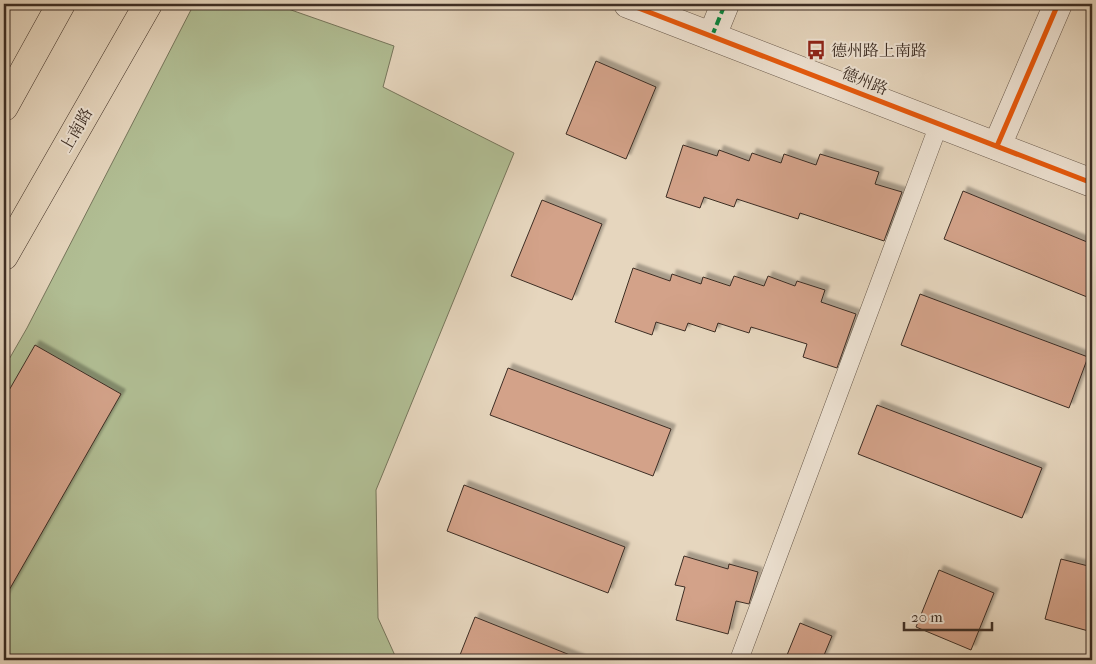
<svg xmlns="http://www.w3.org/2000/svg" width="1096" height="664" font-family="'IM FELL French Canon','Noto Serif SC',serif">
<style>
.park{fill:#b1be94;stroke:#76765c}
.building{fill:#d3a289;stroke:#3c2d24;filter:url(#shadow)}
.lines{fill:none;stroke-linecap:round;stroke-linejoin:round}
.service-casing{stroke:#66574a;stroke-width:19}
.minor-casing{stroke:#66574a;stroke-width:29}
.tertiary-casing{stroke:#66574a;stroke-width:29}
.primary-casing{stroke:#3c2d24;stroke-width:29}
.service{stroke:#efe4d5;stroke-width:18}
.minor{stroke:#efe4d5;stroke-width:28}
.tertiary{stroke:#efe4d5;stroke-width:28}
.primary{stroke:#e6d6be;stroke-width:28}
.quiet{stroke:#00873e;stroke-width:4;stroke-dasharray:8 4;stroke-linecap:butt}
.cycleway-casing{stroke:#efe4d5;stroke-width:8}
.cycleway{stroke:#e8590c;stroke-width:5}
.labels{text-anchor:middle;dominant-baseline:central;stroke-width:4;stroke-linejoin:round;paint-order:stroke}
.poi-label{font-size:16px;fill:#3c2d24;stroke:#efe4d5;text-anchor:start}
.street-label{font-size:16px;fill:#3c2d24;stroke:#efe4d5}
</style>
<defs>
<filter id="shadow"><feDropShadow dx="4.5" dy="-4.5" stdDeviation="1" flood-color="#0004"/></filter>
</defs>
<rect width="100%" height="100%" fill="#e6d6be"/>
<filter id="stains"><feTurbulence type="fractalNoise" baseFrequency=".004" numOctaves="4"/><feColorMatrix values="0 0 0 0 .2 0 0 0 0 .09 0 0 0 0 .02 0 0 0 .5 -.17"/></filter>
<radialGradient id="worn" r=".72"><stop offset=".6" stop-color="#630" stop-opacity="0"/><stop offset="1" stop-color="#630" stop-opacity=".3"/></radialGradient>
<path class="park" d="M 194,4 L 274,4 L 394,46 L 383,87 L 514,153 L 376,490 L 378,618 L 397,660 L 4,660 L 4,368 L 27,328 Z"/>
<path class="building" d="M 596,61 L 656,87 L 626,159 L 566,134 Z
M 683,145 L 717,156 L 719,150 L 749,161 L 752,153 L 781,163 L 784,154 L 816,165 L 820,154 L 879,172 L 875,184 L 902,192 L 884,241 L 800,213 L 798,219 L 737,199 L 734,207 L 704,197 L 700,208 L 666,197 Z
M 963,191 L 1092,244 L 1092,299 L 944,239 Z
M 542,200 L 602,224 L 572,300 L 511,276 Z
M 633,268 L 670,281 L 672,274 L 701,284 L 703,277 L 730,286 L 734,276 L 764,286 L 768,276 L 795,286 L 797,281 L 825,290 L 821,302 L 856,314 L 837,368 L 803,357 L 807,344 L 751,327 L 749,333 L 718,323 L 715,332 L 688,323 L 685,331 L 656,322 L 652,335 L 615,322 Z
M 920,294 L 1088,357 L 1069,408 L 901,345 Z
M 35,345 L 121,394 L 4,599 L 4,399 Z
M 508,368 L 671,429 L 653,476 L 490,415 Z
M 877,405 L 1042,468 L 1022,518 L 858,454 Z
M 464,485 L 625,547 L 608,593 L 447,531 Z
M 684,556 L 728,569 L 729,564 L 758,572 L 749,604 L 736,601 L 728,634 L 676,620 L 685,587 L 675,585 Z
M 1061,559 L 1092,567 L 1092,632 L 1045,619 Z
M 939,570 L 994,593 L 971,650 L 916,627 Z
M 475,617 L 580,659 L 580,660 L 458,660 Z
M 800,623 L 832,636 L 822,660 L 785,660 Z"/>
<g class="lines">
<defs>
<path id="service" d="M 739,660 L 939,124"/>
<path id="minor" d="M 712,36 L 725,4
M 997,146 L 1058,4"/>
<path id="tertiary" d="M 628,4 L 1092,183"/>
<path id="primary" d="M 4,107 L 61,4
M 4,256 L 148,4"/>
</defs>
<use href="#service" class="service-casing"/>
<use href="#minor" class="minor-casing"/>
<use href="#tertiary" class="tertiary-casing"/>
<use href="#primary" class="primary-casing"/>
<use href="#service" class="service"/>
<use href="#minor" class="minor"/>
<use href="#tertiary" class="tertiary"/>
<use href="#primary" class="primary"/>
<path class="quiet" d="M 712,36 L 725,4"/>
<defs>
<path id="cycleway" d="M 628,4 L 1092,183
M 997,146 L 1058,4"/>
</defs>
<use href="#cycleway" class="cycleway-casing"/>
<use href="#cycleway" class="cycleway"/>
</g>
<defs>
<symbol id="bus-bare" viewBox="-9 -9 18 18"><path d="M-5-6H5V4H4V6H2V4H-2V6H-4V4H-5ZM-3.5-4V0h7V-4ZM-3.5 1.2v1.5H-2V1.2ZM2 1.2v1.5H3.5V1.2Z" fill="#8f2418" stroke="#efe4d5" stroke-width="2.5" paint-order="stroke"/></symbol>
</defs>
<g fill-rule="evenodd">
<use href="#bus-bare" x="802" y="36" width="28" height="28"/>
</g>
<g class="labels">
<g class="poi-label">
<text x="831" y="50">德州路上南路</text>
</g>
<g class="street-label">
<text transform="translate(865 81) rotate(22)">德州路</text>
<text transform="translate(76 130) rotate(-60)">上南路</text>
</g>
</g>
<rect width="1096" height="664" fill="none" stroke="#e6d6be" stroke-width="20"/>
<rect x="5" y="5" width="1086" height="654" fill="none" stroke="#3c2d24" stroke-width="2.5"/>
<rect x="10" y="10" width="1076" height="644" fill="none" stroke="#3c2d24"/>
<path d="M904 622v8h88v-8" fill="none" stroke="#3c2d24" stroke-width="2.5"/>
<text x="911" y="622" font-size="15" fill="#3c2d24" stroke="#efe4d5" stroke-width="4" paint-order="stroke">20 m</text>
<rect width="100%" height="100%" filter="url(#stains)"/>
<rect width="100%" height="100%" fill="url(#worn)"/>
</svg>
